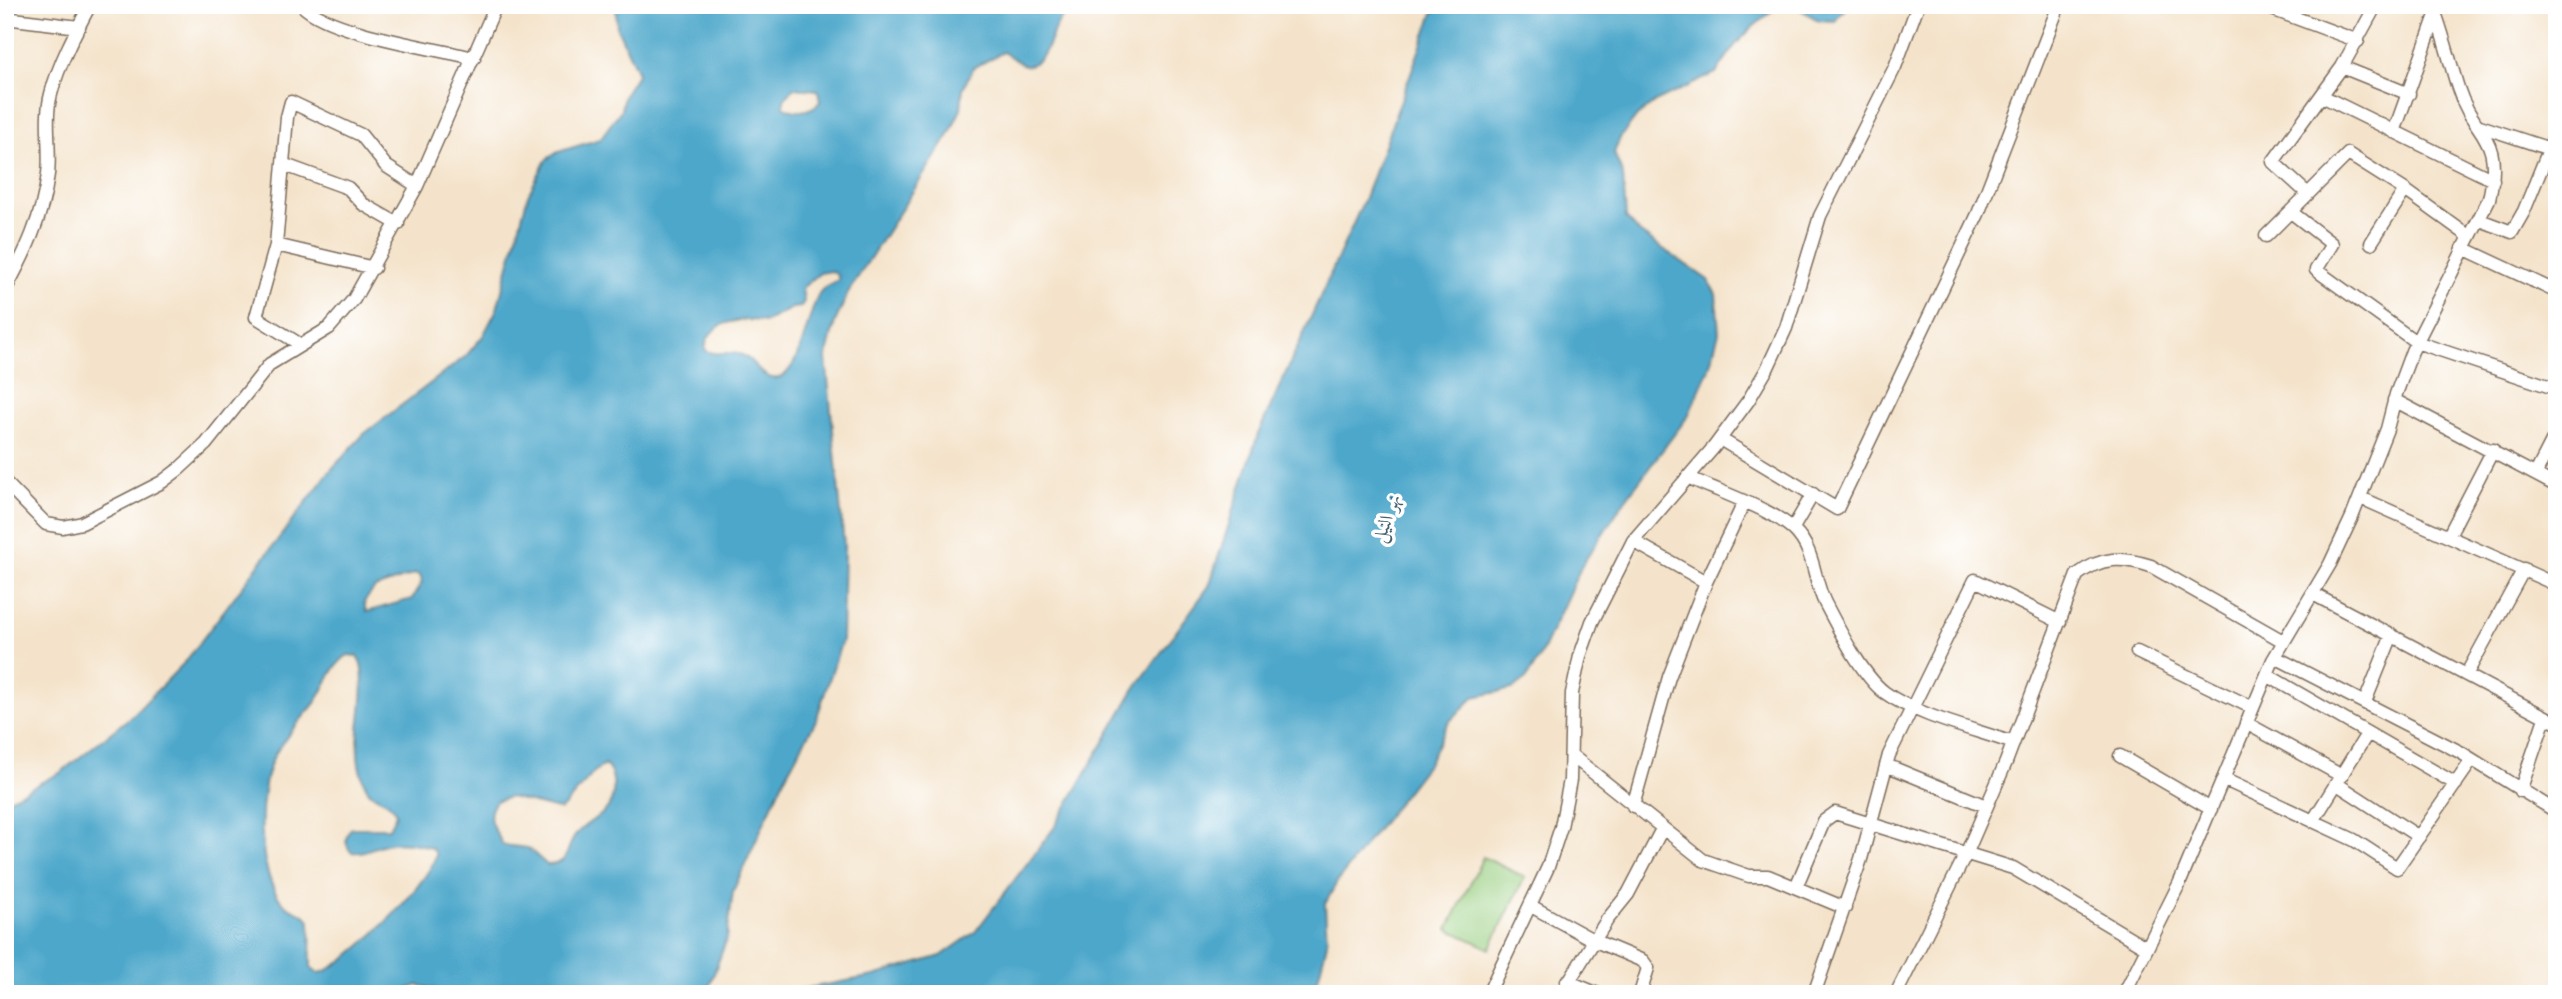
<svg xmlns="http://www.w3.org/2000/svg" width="2562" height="999" font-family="'Libre Caslon Text',Amiri,serif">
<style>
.green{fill:#99cf81;stroke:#6a7c50;stroke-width:2}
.water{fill:#4ea7cb;stroke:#446874;stroke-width:2;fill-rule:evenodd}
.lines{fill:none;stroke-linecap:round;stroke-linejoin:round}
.street-casing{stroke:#7c6b5a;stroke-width:15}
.street{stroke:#fff;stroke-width:12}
.labels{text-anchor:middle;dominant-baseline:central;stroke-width:7;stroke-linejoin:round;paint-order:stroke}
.water-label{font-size:19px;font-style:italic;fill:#44626c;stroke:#fff}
</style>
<rect width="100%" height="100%" fill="#fff"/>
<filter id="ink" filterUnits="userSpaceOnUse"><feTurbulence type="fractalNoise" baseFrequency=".0143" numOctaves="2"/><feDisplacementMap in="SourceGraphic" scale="14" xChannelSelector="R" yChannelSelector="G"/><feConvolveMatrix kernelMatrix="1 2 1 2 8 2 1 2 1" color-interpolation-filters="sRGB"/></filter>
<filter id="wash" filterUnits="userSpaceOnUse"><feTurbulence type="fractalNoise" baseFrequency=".00686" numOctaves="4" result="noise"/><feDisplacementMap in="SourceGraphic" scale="28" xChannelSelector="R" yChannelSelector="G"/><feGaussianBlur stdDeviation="1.57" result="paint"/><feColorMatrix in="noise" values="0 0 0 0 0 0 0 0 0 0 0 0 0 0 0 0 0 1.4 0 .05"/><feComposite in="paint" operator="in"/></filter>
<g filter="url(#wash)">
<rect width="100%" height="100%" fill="#f4e3ca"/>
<path class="green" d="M 1483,857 L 1525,877 L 1490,949 L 1448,929 Z"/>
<path class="water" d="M 616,5 L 1084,5 C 1076,9 1066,12 1060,20 C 1048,36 1049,63 1025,66 L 1003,52 L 973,68 L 963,88 L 961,109 L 949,135 L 849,291 L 835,322 L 826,358 L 844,545 L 842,640 L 816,720 L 784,779 L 733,891 L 727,938 L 709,987 L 711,994 L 454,994 L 418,985 L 397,994 L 5,994 L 5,801 L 60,773 L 133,715 L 185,662 L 330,471 L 364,434 L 466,356 L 483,336 L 497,309 L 528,195 L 546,160 L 558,152 L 600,139 L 621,110 L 624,95 L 638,73 L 617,28 ZM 793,88 L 818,90 L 820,102 C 810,112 795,114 784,106 L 784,100 ZM 832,271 L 838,276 L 838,280 C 832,284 824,286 820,292 C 808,308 800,384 772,378 C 759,375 754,360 742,355 C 730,350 715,357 705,350 C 707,320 743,317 765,322 L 792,308 L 801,307 L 804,301 L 802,288 L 820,273 ZM 415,574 L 420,575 L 422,582 L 412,599 L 366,612 L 364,602 L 375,588 ZM 348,655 L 357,656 C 372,676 353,735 359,764 C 360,771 364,784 368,790 C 377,801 391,799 396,814 L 389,828 L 351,828 C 344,838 345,844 351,852 C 363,854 374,847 385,844 C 401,841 417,843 432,848 L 436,854 C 433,880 343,971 318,973 L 311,967 L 310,920 C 303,911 291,911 283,903 C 256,874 257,792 273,758 C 283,738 301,720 315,703 C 326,687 332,665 348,655 ZM 605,765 C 617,775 616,800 605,811 C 596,820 582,825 575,836 C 564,851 572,863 547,865 L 528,848 L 503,845 C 495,829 483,819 496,801 L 510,797 L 561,810 L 595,771 Z
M 1436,5 L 1787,5 L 1773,10 L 1753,27 L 1736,44 L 1716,73 L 1655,102 L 1637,116 L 1620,138 L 1614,153 L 1623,175 L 1626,218 L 1639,232 L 1708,280 L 1716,294 L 1719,333 L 1708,371 L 1688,416 L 1625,500 L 1582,565 L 1540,656 L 1526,679 L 1512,689 L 1474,697 L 1448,723 L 1429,762 L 1337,882 L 1325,904 L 1327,944 L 1314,994 L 776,994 L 874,976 L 941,956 L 975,932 L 1054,828 L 1134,690 L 1209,586 L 1258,434 L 1364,200 Z
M 1793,5 L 1848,5 L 1835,21 L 1818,20 Z"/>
</g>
<g filter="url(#ink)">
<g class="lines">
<defs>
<path id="street" d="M 302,5 C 329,33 433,48 474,58
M 2261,5 L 2358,41
M 5,18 L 79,27
M 2342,67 L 2409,94
M 2322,96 L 2493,180
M 2480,126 L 2556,151
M 2394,132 L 2436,15
M 285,165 L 348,188 L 363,204 L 398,224
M 2308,194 L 2273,162 L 2342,67 L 2376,5
M 2291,212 L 2332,244 L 2316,270 L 2416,342 L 2557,389
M 2480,220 L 2512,232 L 2524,211 L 2557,130
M 2266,236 L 2348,154 L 2405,190 L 2470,237
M 2371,243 L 2405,190
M 276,245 L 287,117 L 291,102 L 361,135 L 386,166 L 417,186
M 2463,248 L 2557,292
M 5,290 C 25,254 43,216 48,174 C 51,148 44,120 51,94 C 59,63 75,33 90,5
M 301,345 L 256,317 L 276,245 L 374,268
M 2394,400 L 2557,486
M 1720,439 L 1837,509 L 1978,214 L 2059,5
M 2536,473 L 2557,432
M 1690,478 C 1717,491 1774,510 1794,530 C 1815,550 1813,579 1825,603 C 1838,628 1862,675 1884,692 C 1917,716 1974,729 2013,743
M 5,482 L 46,524 L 63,527 L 82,523 L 162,482 L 179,469 L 206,444 L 270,364 L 329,328 L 354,299 L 417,186 L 496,5
M 2361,498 L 2557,585
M 1793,528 L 1813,494
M 2449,535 L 2493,450
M 1633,541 L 1706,582
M 2313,594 L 2557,723
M 2137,652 L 2253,708
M 2275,657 L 2460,752 L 2557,812
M 2267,675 L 2456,784
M 2466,675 L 2524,569
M 2365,702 L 2392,635
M 2246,723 L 2342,776
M 1571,755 L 1703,860 L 1749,876 L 1768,876 L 1845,908
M 2120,756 L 2211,809
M 1886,765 L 1986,806
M 2223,779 L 2354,840 L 2397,868 L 2472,760
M 2337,784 L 2419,837
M 2520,791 L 2545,718
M 1633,806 L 1669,677 L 1706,582 L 1744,503
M 2313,821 L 2367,734
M 1796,887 L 1824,821 L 1835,813 L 2013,868 L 2147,948
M 1531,906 L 1593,940 L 1643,961 L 1648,968 L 1640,994
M 1567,981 L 1598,994
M 1488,994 L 1548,867 L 1561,827 L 1570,780 L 1572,693 L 1580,656 L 1592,622 L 1633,541 L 1714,447 L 1748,401 L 1767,369 L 1786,328 L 1820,216 L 1895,67 L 1918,5
M 1561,994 L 1607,920 L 1628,894 L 1662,829
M 1814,994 L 1861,859 L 1889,755 L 1975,580 L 2060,622
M 1896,994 L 1967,852 L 2006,762 L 2077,575 C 2102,556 2122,557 2151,566 L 2283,641
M 2124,994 L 2180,882 L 2273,660 L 2330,564 L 2352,517 L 2387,429 L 2396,394 L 2412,351 L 2489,199 C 2504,133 2474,138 2458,88 C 2449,60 2443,32 2432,5"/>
</defs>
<use href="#street" class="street-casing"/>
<use href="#street" class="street"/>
</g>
</g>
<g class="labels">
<g class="water-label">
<text transform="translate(1386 518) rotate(-70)">نهر النيل</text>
</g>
</g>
<rect width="2562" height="999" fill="none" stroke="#fff" stroke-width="28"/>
</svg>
